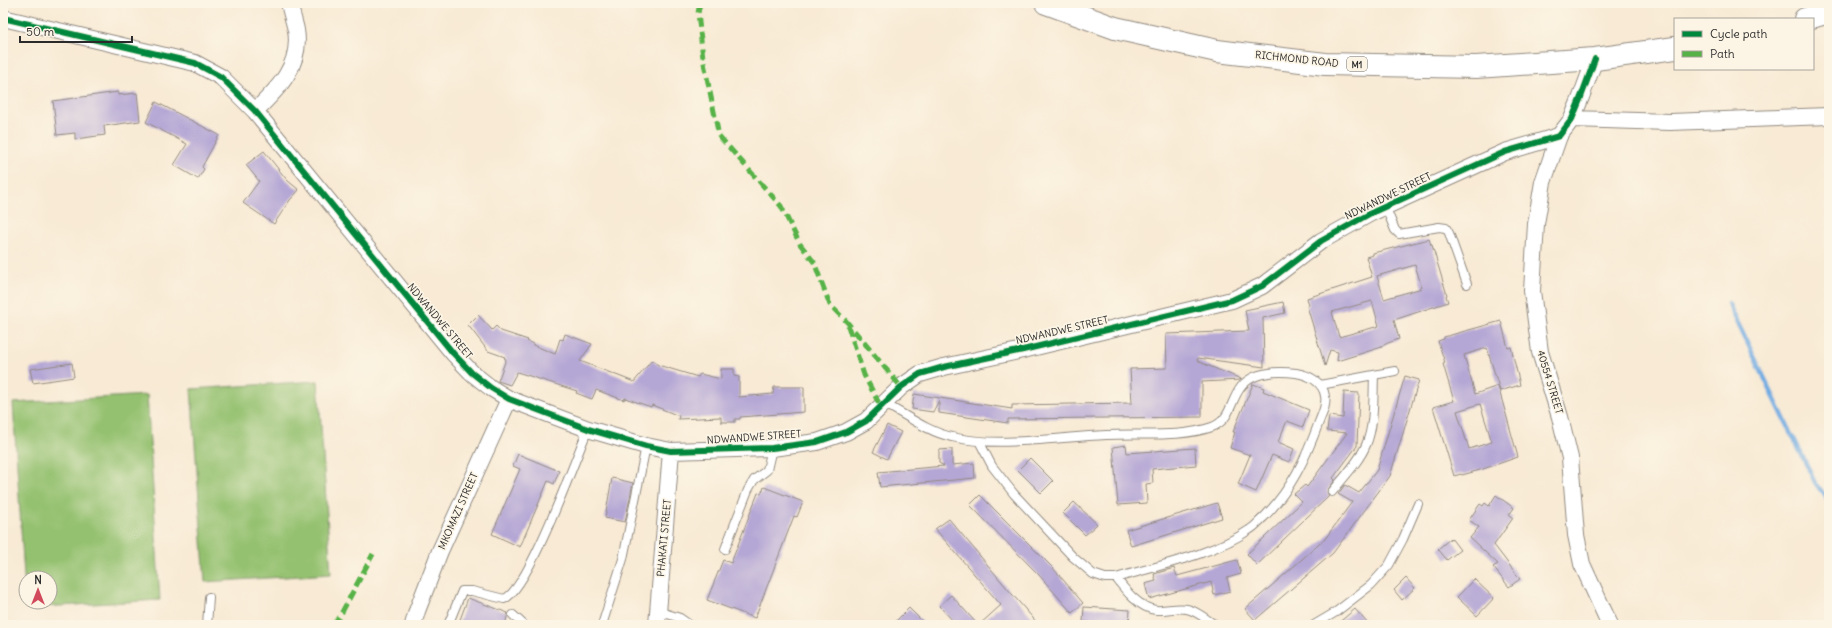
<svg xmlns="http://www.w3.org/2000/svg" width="1832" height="628" font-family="Delius,sans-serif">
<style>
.green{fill:#94c170;stroke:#60764e;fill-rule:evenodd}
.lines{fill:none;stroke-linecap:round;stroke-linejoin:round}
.stream{stroke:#72ace2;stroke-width:4.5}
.building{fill:#b5a7d5;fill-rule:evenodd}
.service-casing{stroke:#928a80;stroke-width:10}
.minor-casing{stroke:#928a80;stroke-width:18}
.trunk-casing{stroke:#928a80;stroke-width:24}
.service{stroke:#fff;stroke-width:8}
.minor{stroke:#fff;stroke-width:16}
.trunk{stroke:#fff;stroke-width:22}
.quiet{stroke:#56b246;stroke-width:5;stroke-dasharray:10 5;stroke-linecap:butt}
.cycleway-casing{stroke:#fcf5e5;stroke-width:8}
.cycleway{stroke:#00873e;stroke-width:6}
.labels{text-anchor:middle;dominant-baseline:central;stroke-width:3.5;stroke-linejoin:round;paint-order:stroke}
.shield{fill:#fcf5e5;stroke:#6a6863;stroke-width:1}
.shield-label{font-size:9px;font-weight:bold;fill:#2b2b2b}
.street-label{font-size:10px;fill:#2b2b2b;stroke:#fcf5e5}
</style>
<rect width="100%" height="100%" fill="#fcf5e5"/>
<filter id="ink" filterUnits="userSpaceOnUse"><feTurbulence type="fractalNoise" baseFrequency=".025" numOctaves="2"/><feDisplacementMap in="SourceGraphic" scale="8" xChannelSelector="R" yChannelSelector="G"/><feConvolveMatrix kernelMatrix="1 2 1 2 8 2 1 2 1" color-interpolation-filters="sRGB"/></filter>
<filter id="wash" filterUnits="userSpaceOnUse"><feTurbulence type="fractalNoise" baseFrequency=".012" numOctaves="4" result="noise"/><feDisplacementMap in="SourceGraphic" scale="16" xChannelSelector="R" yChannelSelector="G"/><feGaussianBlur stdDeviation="0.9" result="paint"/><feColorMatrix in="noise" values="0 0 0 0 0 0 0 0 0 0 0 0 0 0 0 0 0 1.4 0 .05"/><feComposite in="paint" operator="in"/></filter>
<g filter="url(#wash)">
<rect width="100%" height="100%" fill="#f8ead4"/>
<path class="green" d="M 318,381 L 331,574 L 205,582 L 191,389 Z
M 147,395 L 160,600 L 26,608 L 13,403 ZM 26,578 L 50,578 L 50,602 L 26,602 Z"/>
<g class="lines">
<path class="stream" d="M 1728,303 L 1816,484 L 1829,501"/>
</g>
<g id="blocks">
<path class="building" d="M 118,92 L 118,95 L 137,93 L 140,121 L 104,126 L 105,135 L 75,139 L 75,133 L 57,135 L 53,101 Z
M 156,102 L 219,135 L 202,167 L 204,169 L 198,179 L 174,165 L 187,144 L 146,122 Z
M 264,151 L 287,180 L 299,190 L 290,200 L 274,224 L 243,203 L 259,181 L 246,165 Z
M 1429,239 L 1431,245 L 1432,245 L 1447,295 L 1446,296 L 1448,302 L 1394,320 L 1399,339 L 1388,343 L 1382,346 L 1382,347 L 1337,361 L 1338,352 L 1330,350 L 1325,366 L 1307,306 L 1309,305 L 1307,298 L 1372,277 L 1366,257 L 1373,255 L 1373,253 ZM 1415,265 L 1422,288 L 1384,299 L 1377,276 ZM 1372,301 L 1379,326 L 1339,337 L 1332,312 Z
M 1283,302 L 1285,313 L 1263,318 L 1264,367 L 1198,358 L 1197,361 L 1241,379 L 1240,380 L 1202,382 L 1202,417 L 1008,419 L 1008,423 L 939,413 L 939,400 L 933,412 L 912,409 L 914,394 L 1012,409 L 1012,405 L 1132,403 L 1130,369 L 1167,368 L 1166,334 L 1249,331 L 1245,310 Z
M 478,315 L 492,330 L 496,326 L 501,331 L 528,340 L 527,341 L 533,344 L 533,345 L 555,354 L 560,339 L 563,340 L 565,334 L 592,344 L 580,361 L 634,382 L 652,360 L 658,365 L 698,377 L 700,374 L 721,379 L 721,369 L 734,369 L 734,376 L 739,377 L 739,397 L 773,394 L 774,387 L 804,387 L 804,412 L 740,417 L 740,419 L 735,419 L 735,422 L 721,422 L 721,417 L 678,419 L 679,416 L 652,405 L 651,407 L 625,398 L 624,400 L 596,390 L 592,399 L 576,393 L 577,391 L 517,372 L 510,385 L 498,381 L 506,359 L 504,358 L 505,357 L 488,351 L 468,325 Z
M 1501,321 L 1508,348 L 1511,347 L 1520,385 L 1500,391 L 1487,348 L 1464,355 L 1475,394 L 1498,386 L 1518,457 L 1480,470 L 1462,475 L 1461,474 L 1454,476 L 1433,407 L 1454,401 L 1443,364 L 1445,363 L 1438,341 L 1444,339 L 1444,337 ZM 1480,404 L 1492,442 L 1469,449 L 1457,411 Z
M 72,363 L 74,377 L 33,383 L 30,369 Z
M 1405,376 L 1419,380 L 1390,476 L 1333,553 L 1255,620 L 1245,609 L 1325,539 L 1352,502 L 1338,494 L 1345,485 L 1359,493 L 1377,470 Z
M 1253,384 L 1264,388 L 1263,391 L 1309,410 L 1303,427 L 1287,421 L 1278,442 L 1294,449 L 1289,462 L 1272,455 L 1256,492 L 1238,484 L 1250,455 L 1230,448 L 1235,432 L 1233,432 Z
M 1344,392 L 1359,393 L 1357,446 L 1333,478 L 1335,480 L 1327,491 L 1329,496 L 1257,565 L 1247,554 L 1302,502 L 1294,494 L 1305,485 L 1307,487 L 1347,433 L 1327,431 L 1329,416 L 1343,418 Z
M 887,425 L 901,432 L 887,459 L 873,452 Z
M 1126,445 L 1127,453 L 1195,448 L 1196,465 L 1152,469 L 1153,483 L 1146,484 L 1147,503 L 1118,505 L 1113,447 Z
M 952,449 L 952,465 L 974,463 L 975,478 L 880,487 L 878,472 L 944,466 L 939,463 L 939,450 Z
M 518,454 L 559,471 L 554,484 L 548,481 L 520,547 L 492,534 L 520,469 L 513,466 Z
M 1030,458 L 1053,481 L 1041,493 L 1018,470 Z
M 612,478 L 633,483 L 625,522 L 605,518 Z
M 764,487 L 803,502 L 797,517 L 794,516 L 755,618 L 707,600 L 723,560 L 731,563 L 758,493 L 761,494 Z
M 980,495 L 1053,568 L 1083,603 L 1072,613 L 1039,575 L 970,505 Z
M 1496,495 L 1514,508 L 1509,515 L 1513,518 L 1494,545 L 1520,579 L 1509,587 L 1493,567 L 1498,564 L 1470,538 L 1479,527 L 1469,520 L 1480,504 L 1483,506 L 1485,503 L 1489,506 Z
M 1074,502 L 1097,524 L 1085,535 L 1063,513 Z
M 1217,503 L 1222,518 L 1131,546 L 1126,530 Z
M 949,519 L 1012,594 L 1039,625 L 979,625 L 1001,605 L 935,529 Z
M 1451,538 L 1460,550 L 1447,560 L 1438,549 Z
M 1237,560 L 1241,574 L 1227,578 L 1230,591 L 1214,595 L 1211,582 L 1149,599 L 1145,584 L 1156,581 L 1154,574 L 1174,568 L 1177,576 Z
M 1406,578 L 1415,588 L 1402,600 L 1394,590 Z
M 1474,579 L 1494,598 L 1477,616 L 1457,597 Z
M 951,595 L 978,625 L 957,625 L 939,606 Z
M 468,598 L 508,613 L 505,625 L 458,625 Z
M 1084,607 L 1130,610 L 1129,625 L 1083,622 Z
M 909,608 L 926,625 L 892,625 Z
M 1355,609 L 1369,625 L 1336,625 Z"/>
</g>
</g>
<g filter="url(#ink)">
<use href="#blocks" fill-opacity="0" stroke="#928a80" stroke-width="1"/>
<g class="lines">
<defs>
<path id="service" d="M 1385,206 L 1395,230 L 1399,234 L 1439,227 L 1446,228 L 1449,233 L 1467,284
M 1320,385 L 1395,371
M 885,404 C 906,415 928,432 952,437 C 999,448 1057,437 1106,435 C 1139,433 1181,438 1212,427 C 1231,420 1230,401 1241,387 C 1253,371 1278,371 1296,373 C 1309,375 1323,382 1325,396 C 1327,405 1322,414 1319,422 C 1306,458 1291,490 1264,517 C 1259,521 1255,527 1249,530 C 1215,554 1156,566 1116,578 L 1105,578 L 1093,574 L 1073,557 L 1014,494 L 992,466 L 979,441
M 1332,492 C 1343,478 1359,462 1366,445 C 1375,424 1373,397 1374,375
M 725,549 L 748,490 L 754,480 L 767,470 L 772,448
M 1116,578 C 1125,590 1139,608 1156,610 C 1166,611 1176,607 1187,609 C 1198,611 1206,620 1216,625
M 658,611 L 680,618 L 690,625
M 513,615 L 524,625
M 207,625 L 209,597
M 448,625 L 462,591 L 472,591 L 504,599 C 528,591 576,457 588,429
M 602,625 L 623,559 L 646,446
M 1314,625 L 1336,612 L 1371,585 L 1389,565 L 1403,539 L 1418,504"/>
<path id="minor" d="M 3,18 L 195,63 L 221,77 L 255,111 L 453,353 L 472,373 L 491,388 L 509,399 L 588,429 L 646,446 L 671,451 L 772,448 L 817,442 L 846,432 L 866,421 L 901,387 L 920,374 L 944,367 L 1023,350 L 1232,300 L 1262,286 L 1321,241 L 1371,213 L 1505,152 L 1559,136 L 1572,119 L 1581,97 L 1595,59
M 255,111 C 278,89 302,65 296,30 C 294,21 291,12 289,3
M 1572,119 L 1670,122 L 1829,116
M 1559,136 L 1543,182 L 1536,224 L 1532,291 L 1540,352 L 1560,417 L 1570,458 L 1576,535 L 1582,564 L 1610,625
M 413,625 L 417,611 L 440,551 L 509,399
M 657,625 L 671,451"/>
<path id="trunk" d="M 1046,3 L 1115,28 L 1217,51 L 1325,64 L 1476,67 L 1595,59 L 1675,48
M 1805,19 L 1829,12"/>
</defs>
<use href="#service" class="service-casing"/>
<use href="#minor" class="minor-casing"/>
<use href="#trunk" class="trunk-casing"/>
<use href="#service" class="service"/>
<use href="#minor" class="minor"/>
<use href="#trunk" class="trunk"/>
<path class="quiet" d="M 700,3 L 698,13 L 703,58 L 719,136 L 781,206 L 800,244 L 814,262 L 830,305 L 847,322 L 901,387
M 848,326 L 864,375 L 881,407
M 333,625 L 341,614 L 373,554"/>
<defs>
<path id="cycleway" d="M 3,18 L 195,63 L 221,77 L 255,111 L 453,353 L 472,373 L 491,388 L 509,399 L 588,429 L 646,446 L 671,451 L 772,448 L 817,442 L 846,432 L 866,421 L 901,387 L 920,374 L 944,367 L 1023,350 L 1232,300 L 1262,286 L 1321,241 L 1371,213 L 1505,152 L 1559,136 L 1572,119 L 1581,97 L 1595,59"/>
</defs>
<use href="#cycleway" class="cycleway-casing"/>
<use href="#cycleway" class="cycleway"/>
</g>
</g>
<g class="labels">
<rect class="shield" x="1347" y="57" width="20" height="14" rx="3"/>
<g class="shield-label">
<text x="1357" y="64">M1</text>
</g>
<g class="street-label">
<text transform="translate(1297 59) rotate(6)">RICHMOND ROAD</text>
<text transform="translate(1388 196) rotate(-26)">NDWANDWE STREET</text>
<text transform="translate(440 321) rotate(50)">NDWANDWE STREET</text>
<text transform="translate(1062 330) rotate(-13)">NDWANDWE STREET</text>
<text transform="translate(1550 382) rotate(73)">40554 STREET</text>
<text transform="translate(754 437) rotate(-4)">NDWANDWE STREET</text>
<text transform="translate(458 511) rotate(-66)">MKOMAZI STREET</text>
<text transform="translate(664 538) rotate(-85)">PHAKATI STREET</text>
</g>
</g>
<rect width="1832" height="628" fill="none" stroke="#fcf5e5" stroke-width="16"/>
<rect x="1674" y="18" width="140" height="52" fill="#fcf5e5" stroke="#a8a49b"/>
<rect x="1682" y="31" width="20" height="6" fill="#00873e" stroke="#a8a49b"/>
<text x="1710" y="38" font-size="12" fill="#2b2b2b">Cycle path</text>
<rect x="1682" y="51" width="20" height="6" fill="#56b246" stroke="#a8a49b"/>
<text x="1710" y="58" font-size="12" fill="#2b2b2b">Path</text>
<g transform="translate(38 590)"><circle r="19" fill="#fcf5e5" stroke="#a8a49b"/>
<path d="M0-3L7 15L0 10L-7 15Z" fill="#d1495b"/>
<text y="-6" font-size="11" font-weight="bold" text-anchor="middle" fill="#2b2b2b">N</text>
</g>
<path d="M20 36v6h112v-6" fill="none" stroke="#2b2b2b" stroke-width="2"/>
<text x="26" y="36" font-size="12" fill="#2b2b2b" stroke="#fcf5e5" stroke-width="3" paint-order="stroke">50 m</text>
</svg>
